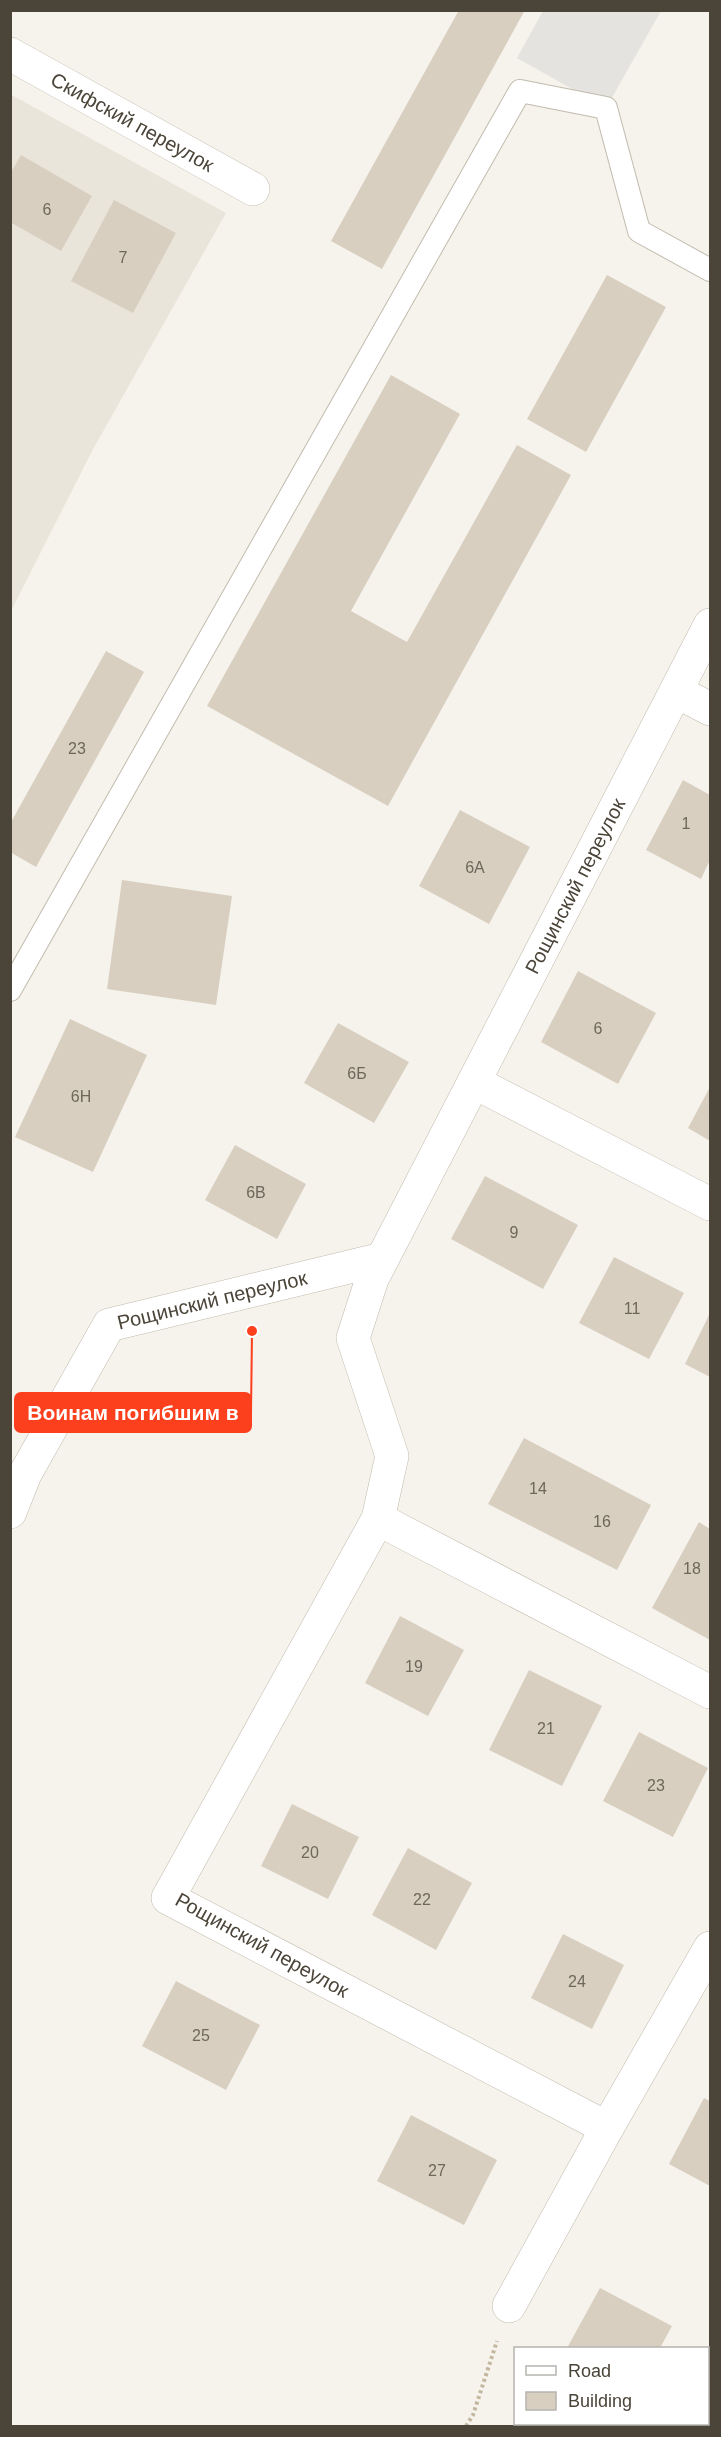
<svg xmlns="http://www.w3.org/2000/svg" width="721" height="2437" font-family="Helvetica,sans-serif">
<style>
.residential{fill:#eae5da}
.parking{fill:#e5e3e0}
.building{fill:#d8cfc1}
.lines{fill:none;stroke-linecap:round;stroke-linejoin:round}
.lane-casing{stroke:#c2bbae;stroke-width:24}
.street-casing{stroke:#c2bbae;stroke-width:34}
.path{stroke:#c4b79f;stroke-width:4;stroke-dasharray:3 3;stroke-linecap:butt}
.lane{stroke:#fff;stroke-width:22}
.street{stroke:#fff;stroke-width:33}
.labels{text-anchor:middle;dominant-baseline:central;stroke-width:4.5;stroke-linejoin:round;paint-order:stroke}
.number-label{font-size:16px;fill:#6e675b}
.street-label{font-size:20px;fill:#4b4439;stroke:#fff}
.leader{fill:none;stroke:#fc3f1d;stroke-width:2}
.callout-dot{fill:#fc3f1d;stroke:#fff;stroke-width:2}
.callout{fill:#fc3f1d;stroke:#fc3f1d;stroke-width:2}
.callout-label{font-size:21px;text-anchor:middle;font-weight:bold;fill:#fff}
</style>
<rect width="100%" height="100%" fill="#f6f3ec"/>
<path class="residential" d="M 10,94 L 226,213 L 92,451 L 11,611 Z"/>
<path class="parking" d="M 543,11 L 661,11 L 606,108 L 517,58 Z"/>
<path class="building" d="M 459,10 L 525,10 L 382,269 L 331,241 Z
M 21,155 L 92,196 L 61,251 L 10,222 L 10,174 Z
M 114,200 L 176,233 L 133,313 L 71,281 Z
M 607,275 L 666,307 L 586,452 L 527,419 Z
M 391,375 L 460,414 L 351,611 L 407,642 L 517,445 L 571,475 L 388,806 L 207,706 Z
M 106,651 L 144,672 L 36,867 L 10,852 L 10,824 Z
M 683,780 L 710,795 L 710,860 L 701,879 L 646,850 Z
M 460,810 L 530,847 L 489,924 L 419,886 Z
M 122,880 L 232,896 L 216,1005 L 107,989 Z
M 578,971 L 656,1013 L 618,1084 L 541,1042 Z
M 70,1019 L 147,1055 L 93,1172 L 15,1137 Z
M 338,1023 L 409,1062 L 374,1123 L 304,1083 Z
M 710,1087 L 710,1141 L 688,1128 Z
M 235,1145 L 306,1184 L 277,1239 L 205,1200 Z
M 485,1176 L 578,1225 L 543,1289 L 451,1239 Z
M 614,1257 L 684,1293 L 649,1359 L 579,1323 Z
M 710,1313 L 710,1377 L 685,1364 Z
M 524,1438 L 651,1505 L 617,1570 L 488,1504 Z
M 699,1522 L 710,1529 L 710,1640 L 652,1608 Z
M 400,1616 L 464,1650 L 428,1716 L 365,1683 Z
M 529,1670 L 602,1706 L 562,1786 L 489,1750 Z
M 639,1732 L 708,1768 L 673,1837 L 603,1801 Z
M 292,1804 L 359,1837 L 328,1899 L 261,1866 Z
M 408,1848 L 472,1883 L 436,1950 L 372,1915 Z
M 563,1934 L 624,1965 L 592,2029 L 531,1998 Z
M 176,1981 L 260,2025 L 226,2090 L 142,2046 Z
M 704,2098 L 710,2101 L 710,2186 L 669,2164 Z
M 411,2115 L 497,2160 L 464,2225 L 377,2181 Z
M 600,2288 L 672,2326 L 660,2348 L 567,2348 Z"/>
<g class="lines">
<defs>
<path id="lane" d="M 10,990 L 520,91 L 606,108 L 639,231 L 710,270"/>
<g id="street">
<path id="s1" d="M 10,54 L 253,189"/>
<path d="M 676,691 L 710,709"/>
<path d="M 474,1082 L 710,1204"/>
<path id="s2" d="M 10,1512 L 25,1474 L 109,1325 L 382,1259"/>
<path d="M 378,1519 L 710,1692"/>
<path id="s3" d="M 607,2128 L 168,1898 L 378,1519 L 392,1456 L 353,1338 L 372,1279 L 710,625"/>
<path d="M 509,2306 L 607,2128 L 710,1948"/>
</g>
</defs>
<use href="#lane" class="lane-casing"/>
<use href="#street" class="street-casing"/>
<path class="path" d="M 466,2426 L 473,2415 L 497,2341"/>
<use href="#lane" class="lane"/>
<use href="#street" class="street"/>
</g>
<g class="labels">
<g class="number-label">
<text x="47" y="209">6</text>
<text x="123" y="257">7</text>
<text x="77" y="748">23</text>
<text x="686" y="823">1</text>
<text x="475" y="867">6А</text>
<text x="598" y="1028">6</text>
<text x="357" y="1073">6Б</text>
<text x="81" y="1096">6Н</text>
<text x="256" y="1192">6В</text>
<text x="514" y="1232">9</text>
<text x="632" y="1308">11</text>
<text x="538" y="1488">14</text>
<text x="602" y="1521">16</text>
<text x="692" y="1568">18</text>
<text x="414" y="1666">19</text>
<text x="546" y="1728">21</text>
<text x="656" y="1785">23</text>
<text x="310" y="1852">20</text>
<text x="422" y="1899">22</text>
<text x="577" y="1981">24</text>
<text x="201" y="2035">25</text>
<text x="437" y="2170">27</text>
</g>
<g class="street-label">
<text stroke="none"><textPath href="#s1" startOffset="140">Скифский переулок</textPath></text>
<text stroke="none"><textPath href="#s3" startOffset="1622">Рощинский переулок</textPath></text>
<text stroke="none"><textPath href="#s2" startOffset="318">Рощинский переулок</textPath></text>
<text transform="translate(262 1945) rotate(29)">Рощинский переулок</text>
</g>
</g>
<path class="leader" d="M252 1331L251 1413"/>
<circle class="callout-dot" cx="252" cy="1331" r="6"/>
<rect class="callout" x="15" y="1393" width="236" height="39" rx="6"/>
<g class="callout-label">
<text x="133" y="1420">Воинам погибшим в</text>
</g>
<rect width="721" height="2437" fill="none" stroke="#4b4439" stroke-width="24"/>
<rect x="514" y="2347" width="195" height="78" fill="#ffffff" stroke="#b7b4b0" stroke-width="1.5"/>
<rect x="526" y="2366" width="30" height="9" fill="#ffffff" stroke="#b7b4b0" stroke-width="1.5"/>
<text x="568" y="2377" font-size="18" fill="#4b4439">Road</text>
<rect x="526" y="2392" width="30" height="18" fill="#d8cfc1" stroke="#b7b4b0" stroke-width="1.5"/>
<text x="568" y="2407" font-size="18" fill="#4b4439">Building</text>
</svg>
